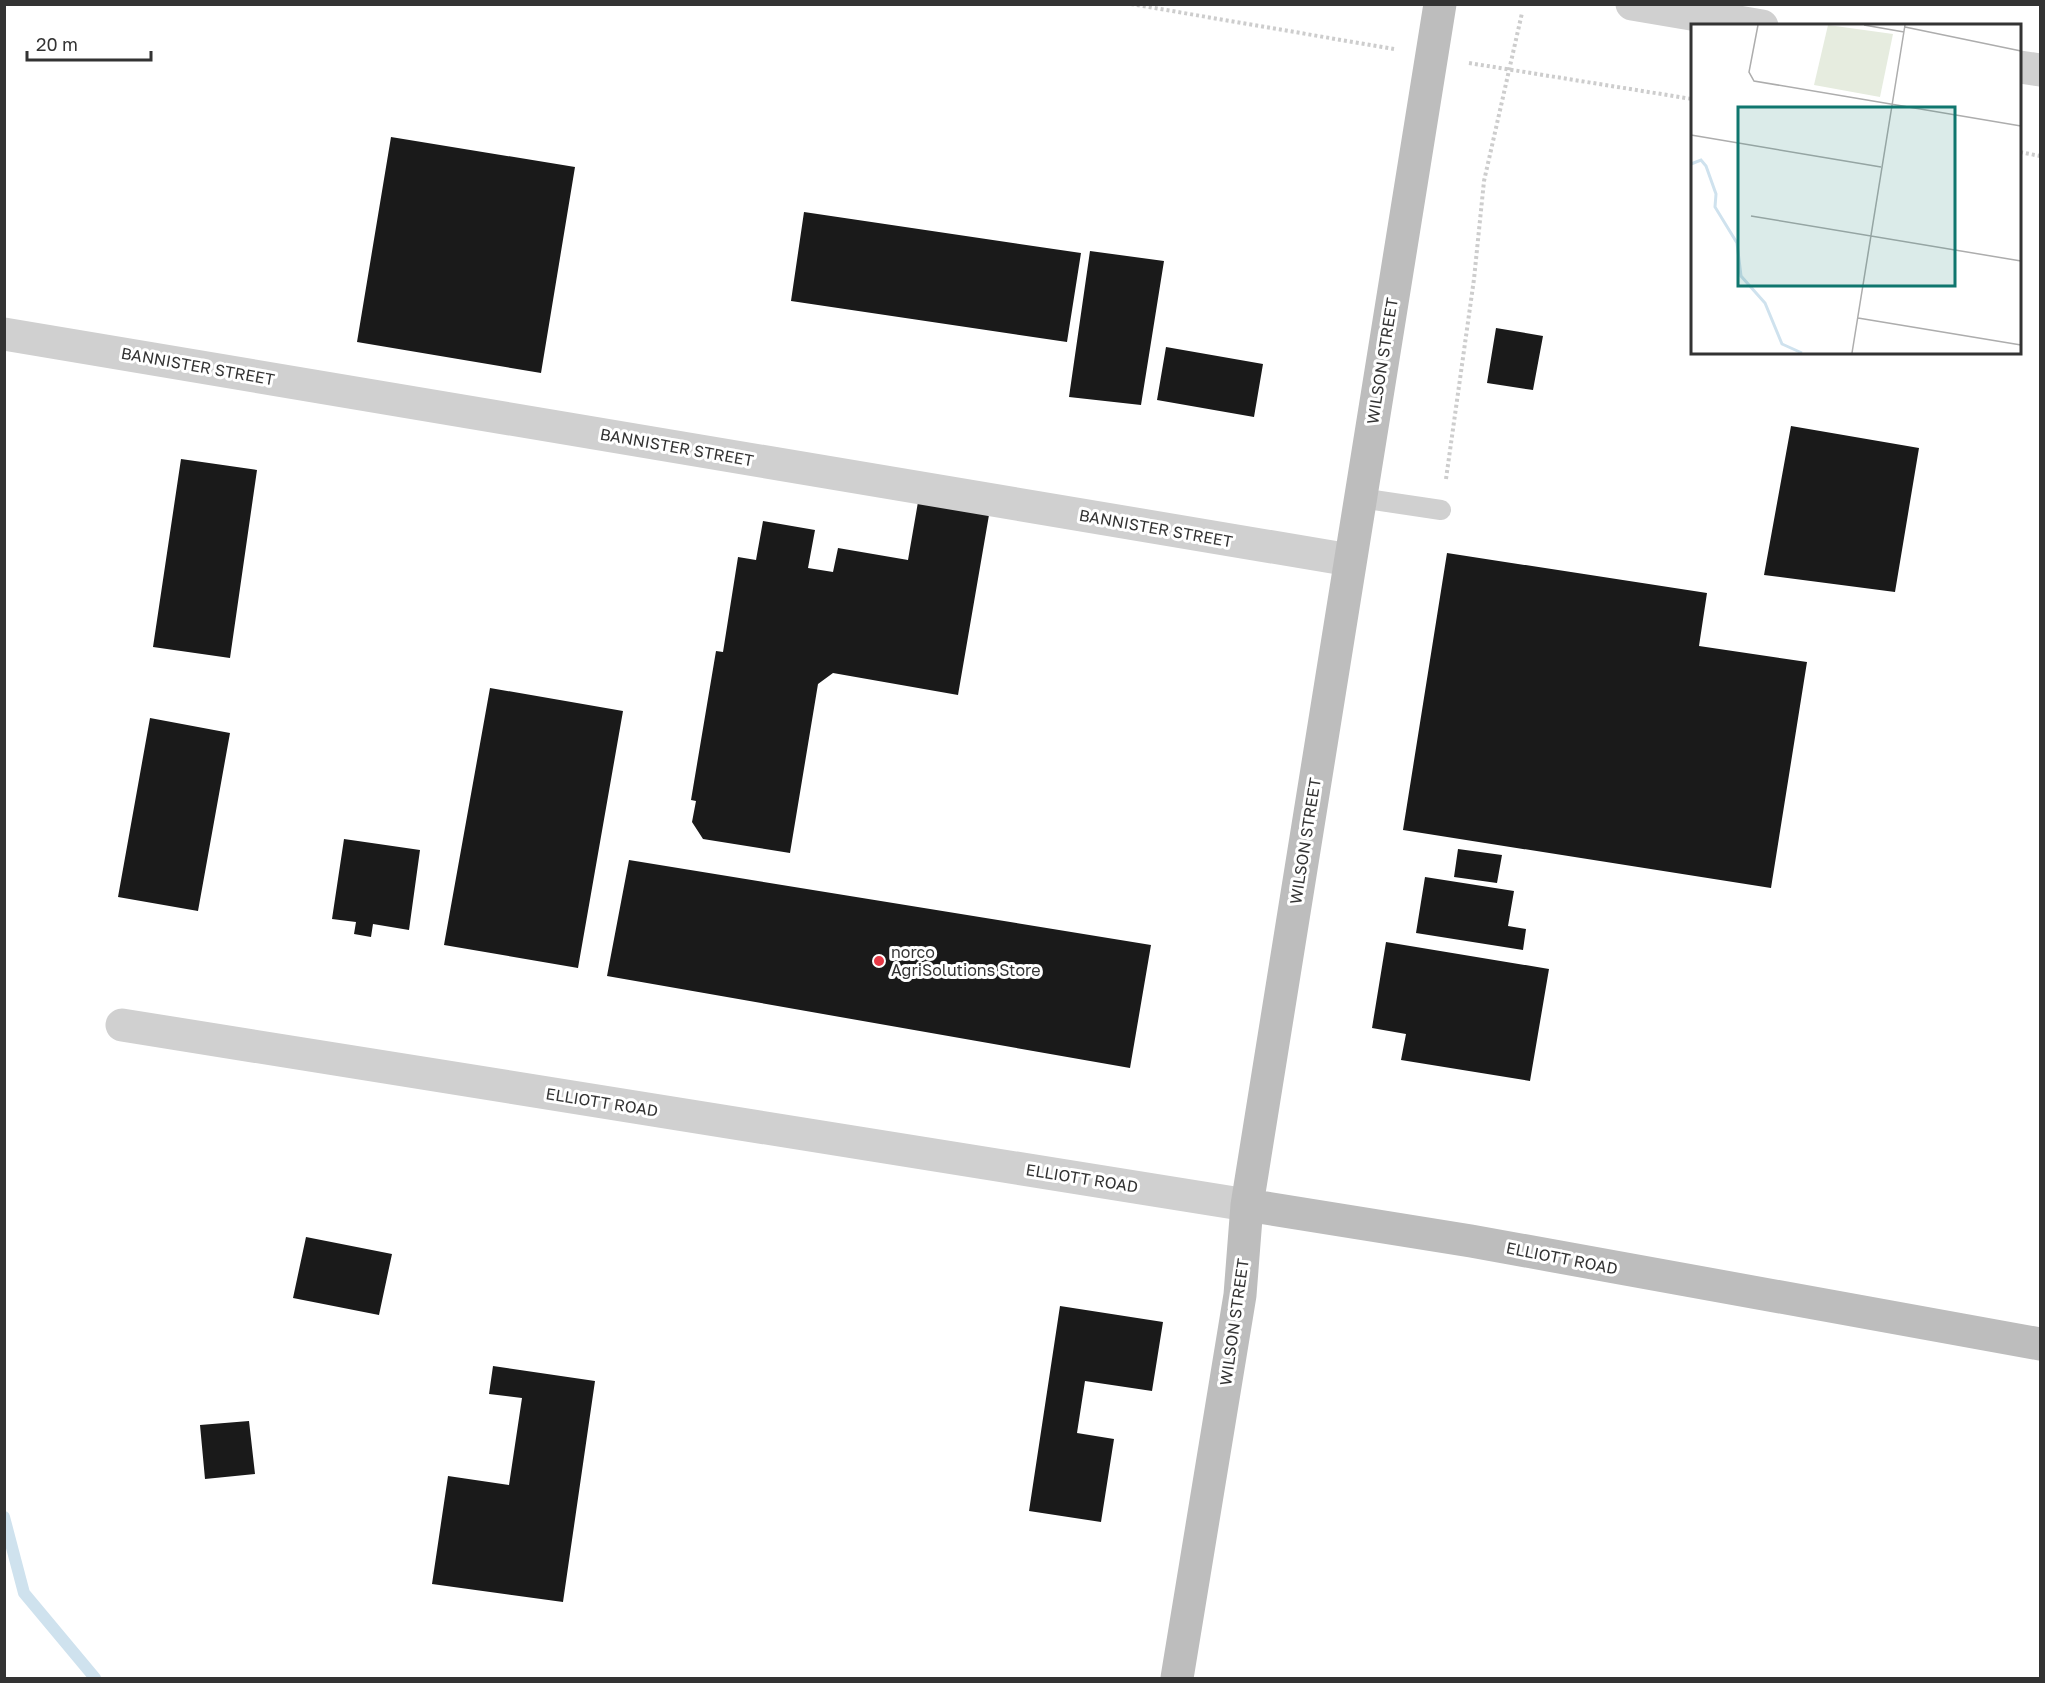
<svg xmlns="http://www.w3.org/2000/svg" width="2045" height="1683" font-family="'Golos Text',sans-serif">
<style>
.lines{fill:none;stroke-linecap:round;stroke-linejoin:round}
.stream{stroke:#cfe2ee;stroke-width:12}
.building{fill:#1a1a1a}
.path{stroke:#cdcdcd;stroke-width:4;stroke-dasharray:3 3;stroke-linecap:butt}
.lane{stroke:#d0d0d0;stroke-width:20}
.street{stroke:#d0d0d0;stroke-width:33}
.secondary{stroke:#bdbdbd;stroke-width:33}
.poi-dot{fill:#e63946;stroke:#fff;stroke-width:2}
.labels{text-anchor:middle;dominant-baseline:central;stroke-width:6;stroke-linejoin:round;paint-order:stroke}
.street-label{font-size:16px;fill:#333;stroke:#fff}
.poi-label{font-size:16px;fill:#333;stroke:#fff;text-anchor:start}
.inset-river{fill:none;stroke:#cfe2ee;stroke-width:3}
.inset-road{fill:none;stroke:#adadad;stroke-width:1.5}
.view{fill:#0f766e;fill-opacity:0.15;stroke:#0f766e;stroke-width:3}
.inset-edge{fill:none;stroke:#333;stroke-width:3}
</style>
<rect width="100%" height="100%" fill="#fff"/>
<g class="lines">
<path class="stream" d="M 4,1517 L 24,1593 L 95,1678"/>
</g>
<path class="building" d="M 391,137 L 575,167 L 541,373 L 357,342 Z
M 804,212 L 1081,253 L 1067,342 L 791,301 Z
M 1090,251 L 1164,261 L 1141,405 L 1069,397 Z
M 1496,328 L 1543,336 L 1533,390 L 1487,383 Z
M 1166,347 L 1263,364 L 1254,417 L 1157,400 Z
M 1791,426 L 1919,448 L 1895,592 L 1764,575 Z
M 181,459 L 257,470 L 230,658 L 153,647 Z
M 918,502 L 989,515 L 958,695 L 833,673 L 818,684 L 790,853 L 703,839 L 692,822 L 696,801 L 691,800 L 716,651 L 723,652 L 738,557 L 756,560 L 763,521 L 815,530 L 808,568 L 833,572 L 838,548 L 908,560 Z
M 1447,553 L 1707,593 L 1699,646 L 1807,662 L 1771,888 L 1403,830 Z
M 490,688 L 623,711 L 578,968 L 444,945 Z
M 150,718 L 230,733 L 198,911 L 118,897 Z
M 344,839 L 420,850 L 409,930 L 373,924 L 371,937 L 354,934 L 356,922 L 332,919 Z
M 1458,849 L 1502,855 L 1497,883 L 1454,877 Z
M 629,860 L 1151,945 L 1130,1068 L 607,976 Z
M 1425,877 L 1514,891 L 1508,926 L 1526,929 L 1523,950 L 1416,933 Z
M 1386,942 L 1549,969 L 1530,1081 L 1401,1060 L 1406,1034 L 1372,1028 Z
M 306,1237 L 392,1254 L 379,1315 L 293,1298 Z
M 1060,1306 L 1163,1322 L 1152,1391 L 1085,1381 L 1077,1433 L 1114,1439 L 1101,1522 L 1029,1511 Z
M 493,1366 L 595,1381 L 563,1602 L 432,1584 L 448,1476 L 509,1485 L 522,1398 L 489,1394 Z
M 249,1421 L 255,1474 L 205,1479 L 200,1425 Z"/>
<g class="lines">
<path class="path" d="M 1131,4 L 1394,49
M 1469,63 L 1692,99
M 2020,152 L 2040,156
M 1446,479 L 1474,279 L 1484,181 L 1522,13"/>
<path class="lane" d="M 1360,498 L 1441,510"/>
<path class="street" d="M 1632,4 L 1762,26
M 2020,67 L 2040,70
M 4,334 L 1350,560
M 122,1025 L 1247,1205"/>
<path class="secondary" d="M 1247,1205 L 1471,1241 L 2040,1344
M 1177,1678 L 1240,1295 L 1247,1205 L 1440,4"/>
</g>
<circle class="poi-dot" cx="879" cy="961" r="6"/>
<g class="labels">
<g class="street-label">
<text transform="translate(1382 361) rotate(-81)">WILSON STREET</text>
<text transform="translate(198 366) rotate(10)">BANNISTER STREET</text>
<text transform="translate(677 447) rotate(10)">BANNISTER STREET</text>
<text transform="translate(1156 528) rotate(10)">BANNISTER STREET</text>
<text transform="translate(1305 841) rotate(-81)">WILSON STREET</text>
<text transform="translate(602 1102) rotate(9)">ELLIOTT ROAD</text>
<text transform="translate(1082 1178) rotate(9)">ELLIOTT ROAD</text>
<text transform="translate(1562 1258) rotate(11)">ELLIOTT ROAD</text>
<text transform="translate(1234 1322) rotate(-82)">WILSON STREET</text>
</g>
<g class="poi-label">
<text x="891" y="952">norco<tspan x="891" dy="18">AgriSolutions Store</tspan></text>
</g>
</g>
<g transform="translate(1691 24)">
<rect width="330" height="330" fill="#fff"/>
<path d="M 137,1 L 202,10 L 189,73 L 123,61 Z" fill="#e6ecdf"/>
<path class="inset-river" d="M 0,140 L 10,136 L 15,142 L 25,170 L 24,183 L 46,219 L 50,252 L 74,279 L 91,320 L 111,329"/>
<path class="inset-road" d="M 67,1 L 58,48 L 63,57 L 330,102M 173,1 L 213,8M 214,3 L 330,27M 0,111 L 190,143M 60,192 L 330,237M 167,294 L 330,321M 161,329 L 214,1"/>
<path class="view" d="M 47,83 L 264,83 L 264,262 L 47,262 Z"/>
<rect width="330" height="330" class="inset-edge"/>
</g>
<rect width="2045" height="1683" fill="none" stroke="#333333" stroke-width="12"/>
<path d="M27 51v9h124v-9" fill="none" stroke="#333333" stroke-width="3"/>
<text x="36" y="51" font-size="18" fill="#333333" stroke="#ffffff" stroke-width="4.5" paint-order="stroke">20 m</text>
</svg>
